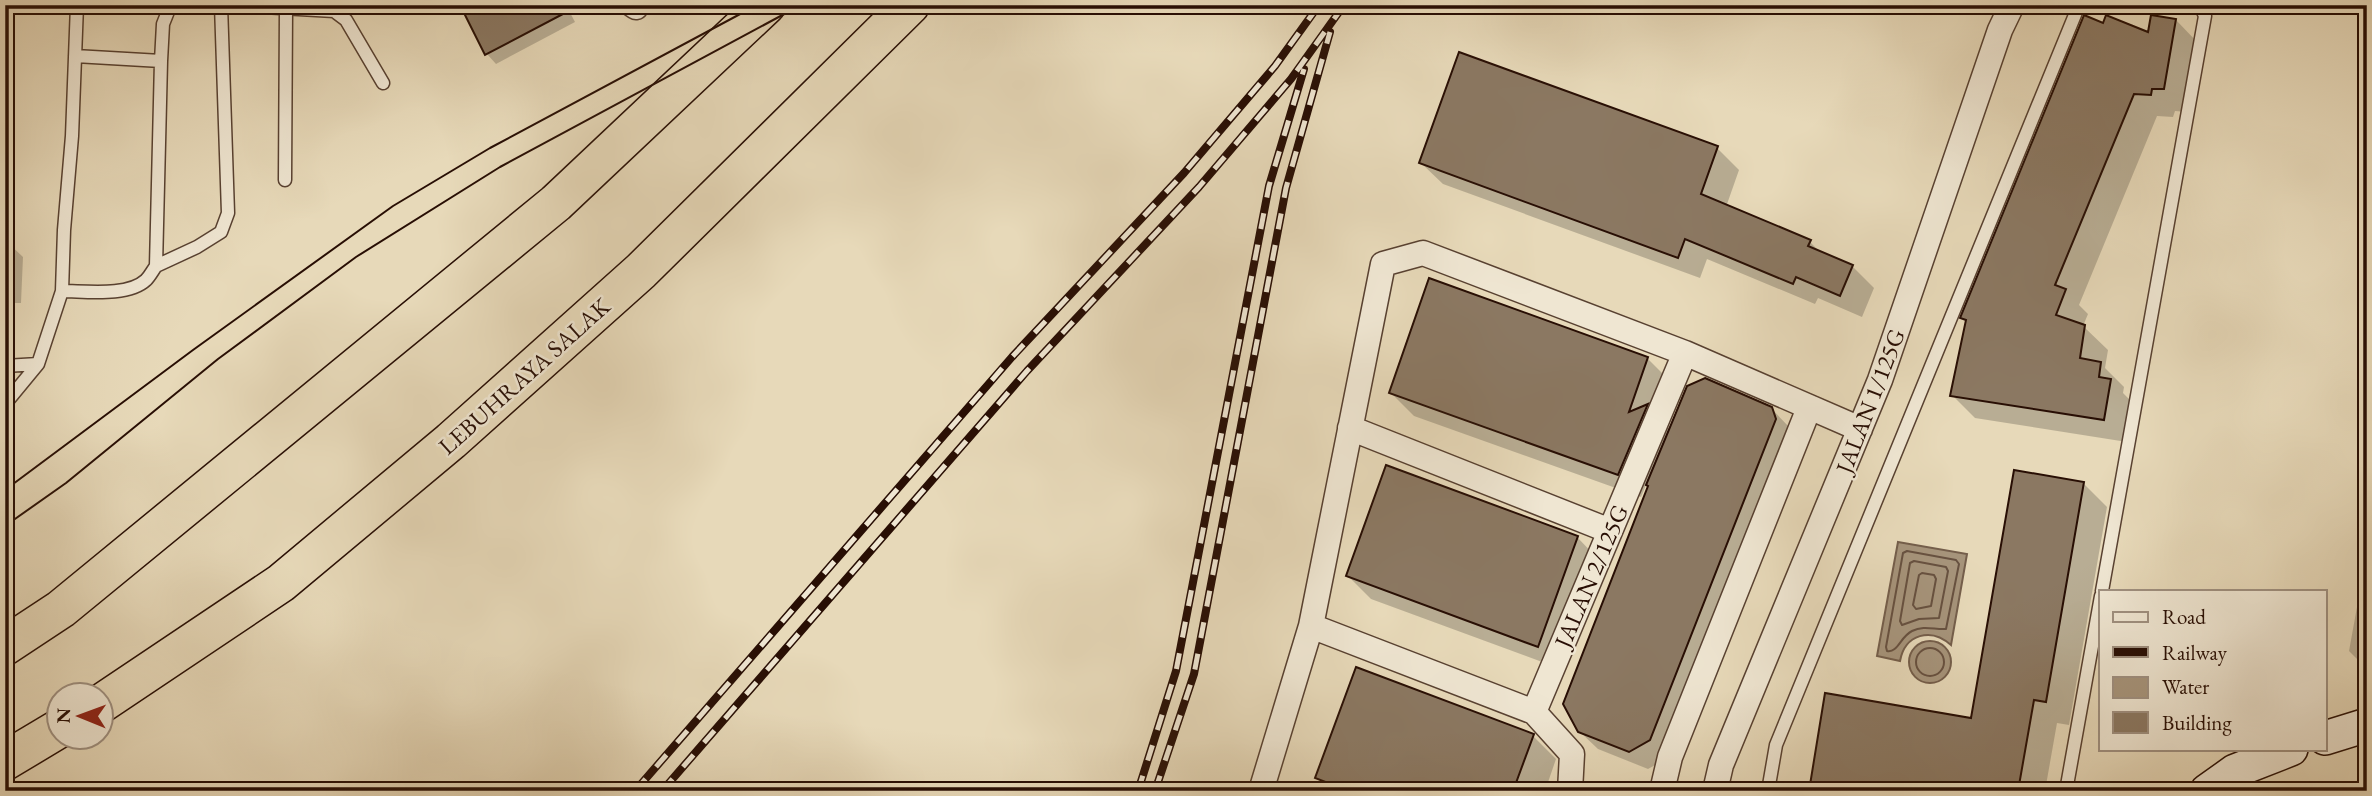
<svg xmlns="http://www.w3.org/2000/svg" width="2372" height="796" font-family="'EB Garamond',serif">
<style>
.water{fill:#a6947b;stroke:#745e4b;stroke-width:2}
.shadow{fill:#0003}
.lines{fill:none;stroke-linecap:round;stroke-linejoin:round}
.shore{stroke:#675140;stroke-width:2}
.building{fill:#8b7862;stroke:#280e04;stroke-width:2}
.lane-casing{stroke:#584131;stroke-width:15}
.street-casing{stroke:#584131;stroke-width:27}
.secondary-casing{stroke:#280e04;stroke-width:36}
.highway-casing{stroke:#280e04;stroke-width:41}
.lane{stroke:#efe6d2;stroke-width:12}
.street{stroke:#efe6d2;stroke-width:24}
.secondary{stroke:#efe6d2;stroke-width:33}
.highway{stroke:#e7d9b9;stroke-width:38}
.tram{stroke:#280e04;stroke-width:2}
.rail-casing{stroke:#280e04;stroke-width:8}
.rail{stroke:#efe6d2;stroke-width:5;stroke-dasharray:16;stroke-linecap:butt}
.labels{text-anchor:middle;dominant-baseline:central;stroke-width:5;stroke-linejoin:round;paint-order:stroke}
.street-label{font-size:24px;fill:#280e04;stroke:#efe6d2}
</style>
<rect width="100%" height="100%" fill="#e7d9b9"/>
<filter id="stains"><feTurbulence type="fractalNoise" baseFrequency=".00286" numOctaves="4"/><feColorMatrix values="0 0 0 0 .2 0 0 0 0 .09 0 0 0 0 .02 0 0 0 .5 -.17"/></filter>
<radialGradient id="worn" r=".72"><stop offset=".6" stop-color="#630" stop-opacity="0"/><stop offset="1" stop-color="#630" stop-opacity=".3"/></radialGradient>
<path class="water" d="M 1898,542 L 1967,554 L 1951,645 C 1931,627 1905,634 1900,661 L 1877,656 Z
M1909 662a21 21 0 1 1 42 0a21 21 0 1 1-42 0Z"/>
<path class="shadow" d="M 5,5 L 13,5 L 11,87 L 5,87 Z
M 566,5 L 575,22 L 496,64 L 487,54 Z
M 2176,20 L 2199,44 L 2187,112 L 2175,111 L 2173,117 L 2157,116 L 2079,305 L 2088,314 L 2083,326 L 2108,350 L 2105,368 L 2124,387 L 2123,393 L 2134,404 L 2127,442 L 1975,418 L 1952,395 L 1967,322 L 1963,317 L 2104,25 L 2149,35 Z
M 1717,148 L 1739,170 L 1726,207 L 1810,242 L 1822,254 L 1852,266 L 1874,288 L 1862,317 L 1818,298 L 1815,304 L 1707,259 L 1700,278 L 1443,184 L 1421,163 Z
M 5,240 L 23,257 L 21,303 L 5,303 Z
M 1647,358 L 1671,382 L 1658,417 L 1671,430 L 1771,408 L 1789,427 L 1668,758 L 1648,769 L 1598,749 L 1579,731 L 1650,486 L 1647,483 L 1641,497 L 1414,416 L 1391,393 Z
M 2084,484 L 2107,507 L 2069,725 L 2057,723 L 2045,791 L 1810,791 L 1972,720 Z
M 1577,537 L 1600,561 L 1561,669 L 1371,599 L 1348,576 Z
M 2367,552 L 2367,669 L 2349,651 Z
M 1533,736 L 1556,759 L 1545,791 L 1330,791 L 1317,778 Z"/>
<g class="lines">
<path class="shore" d="M 1907,551 L 1956,560 L 1959,564 L 1946,629 C 1935,630 1924,625 1912,631 C 1900,637 1898,653 1887,651 L 1886,647 L 1903,553 Z
M 1914,561 L 1946,567 L 1948,571 L 1939,618 L 1919,619 L 1902,625 L 1900,621 L 1910,563 Z
M 1922,573 L 1934,575 L 1936,579 L 1931,606 L 1916,609 L 1913,605 L 1919,575 Z
M1916 662a14 14 0 1 1 28 0a14 14 0 1 1-28 0Z"/>
</g>
<path class="building" d="M 460,5 L 580,5 L 485,55 Z
M 2084,15 L 2103,23 L 2106,15 L 2148,32 L 2151,15 L 2176,19 L 2164,89 L 2152,89 L 2151,95 L 2134,94 L 2055,285 L 2066,289 L 2056,315 L 2085,325 L 2080,358 L 2101,362 L 2099,377 L 2111,379 L 2104,420 L 1950,396 L 1966,320 L 1960,318 Z
M 1459,52 L 1718,146 L 1701,194 L 1811,240 L 1808,246 L 1853,265 L 1840,296 L 1796,277 L 1793,284 L 1685,239 L 1678,258 L 1419,163 Z
M 1429,278 L 1648,357 L 1629,412 L 1648,404 L 1618,475 L 1389,393 Z
M 1705,378 L 1772,407 L 1776,419 L 1650,740 L 1629,752 L 1578,732 L 1563,704 L 1648,486 L 1646,485 L 1687,386 Z
M 1386,465 L 1578,536 L 1538,647 L 1346,576 Z
M 2014,470 L 2084,482 L 2046,702 L 2034,700 L 2018,791 L 1809,791 L 1825,693 L 1971,718 Z
M 1356,667 L 1534,734 L 1513,791 L 1349,791 L 1315,778 Z"/>
<g class="lines">
<defs>
<path id="lane" d="M 229,5 L 334,11 L 346,20 L 383,83
M 75,56 L 161,61 L 163,24 L 169,9 L 178,5
M 285,180 L 286,9
M 156,266 L 197,247 L 221,232 L 228,213 L 221,5
M 62,291 C 85,291 128,297 146,280 C 150,276 153,270 156,266 L 161,61
M 5,366 L 38,364
M 5,404 L 38,364 L 62,291 L 64,230 L 72,136 L 77,5
M 2102,591 L 2205,16 L 2200,5
M 1768,791 L 1776,745 L 2079,5
M 2066,791 L 2101,596"/>
<path id="street" d="M 633,5 L 636,7
M 1350,428 L 1610,531
M 1311,626 L 1534,712
M 1261,791 L 1311,626 L 1383,264 L 1423,253 L 1685,353 L 1860,429
M 1570,791 L 1572,754 L 1534,712 L 1685,353
M 1662,791 L 1670,757 L 1809,408
M 1715,791 L 1721,765 L 1880,380 L 2000,30 L 2012,5"/>
<path id="secondary" d="M 2325,738 L 2367,725
M 2207,791 L 2235,771 L 2291,749"/>
<path id="highway" d="M 5,646 L 61,609 L 556,203 L 766,5
M 102,703 L 281,583 L 451,441 L 641,271 L 910,5
M 5,761 L 60,728"/>
</defs>
<use href="#lane" class="lane-casing"/>
<use href="#street" class="street-casing"/>
<use href="#secondary" class="secondary-casing"/>
<use href="#highway" class="highway-casing"/>
<use href="#lane" class="lane"/>
<use href="#street" class="street"/>
<use href="#secondary" class="secondary"/>
<use href="#highway" class="highway"/>
<path class="tram" d="M 5,490 L 193,350 L 393,206 L 490,148 L 757,5
M 5,526 L 66,483 L 218,359 L 356,257 L 500,167 L 801,5"/>
<defs>
<path id="rail" d="M 635,791 L 1012,357 L 1184,173 L 1275,66 L 1319,5
M 662,791 L 1027,371 L 1199,187 L 1291,79 L 1344,5
M 1138,791 L 1176,671 L 1269,186 L 1304,69
M 1155,791 L 1194,674 L 1286,188 L 1330,32"/>
</defs>
<use href="#rail" class="rail-casing"/>
<use href="#rail" class="rail"/>
</g>
<g class="labels">
<g class="street-label">
<text transform="translate(524 376) rotate(-42)">LEBUHRAYA SALAK</text>
<text transform="translate(1870 401) rotate(-69)">JALAN 1/125G</text>
<text transform="translate(1591 576) rotate(-67)">JALAN 2/125G</text>
</g>
</g>
<rect width="2372" height="796" fill="none" stroke="#e7d9b9" stroke-width="28"/>
<rect x="7" y="7" width="2358" height="782" fill="none" stroke="#280e04" stroke-width="3.5"/>
<rect x="14" y="14" width="2344" height="768" fill="none" stroke="#280e04" stroke-width="2"/>
<rect x="2099" y="590" width="228" height="161" fill="#efe6d2" stroke="#9f9080" stroke-width="2"/>
<rect x="2113" y="612" width="35" height="10" fill="#efe6d2" stroke="#9f9080" stroke-width="2"/>
<text x="2162" y="624" font-size="21" fill="#280e04">Road</text>
<rect x="2113" y="647" width="35" height="10" fill="#280e04" stroke="#9f9080" stroke-width="2"/>
<text x="2162" y="660" font-size="21" fill="#280e04">Railway</text>
<rect x="2113" y="677" width="35" height="21" fill="#a6947b" stroke="#9f9080" stroke-width="2"/>
<text x="2162" y="694" font-size="21" fill="#280e04">Water</text>
<rect x="2113" y="712" width="35" height="21" fill="#8b7862" stroke="#9f9080" stroke-width="2"/>
<text x="2162" y="730" font-size="21" fill="#280e04">Building</text>
<g transform="translate(80 716) rotate(271)"><circle r="33" fill="#efe6d2" stroke="#9f9080" stroke-width="2"/>
<path d="M0-5L12 26L0 18L-12 26Z" fill="#8f2418"/>
<text y="-10" font-size="19" font-weight="bold" text-anchor="middle" fill="#280e04">N</text>
</g>
<rect width="100%" height="100%" filter="url(#stains)"/>
<rect width="100%" height="100%" fill="url(#worn)"/>
</svg>
